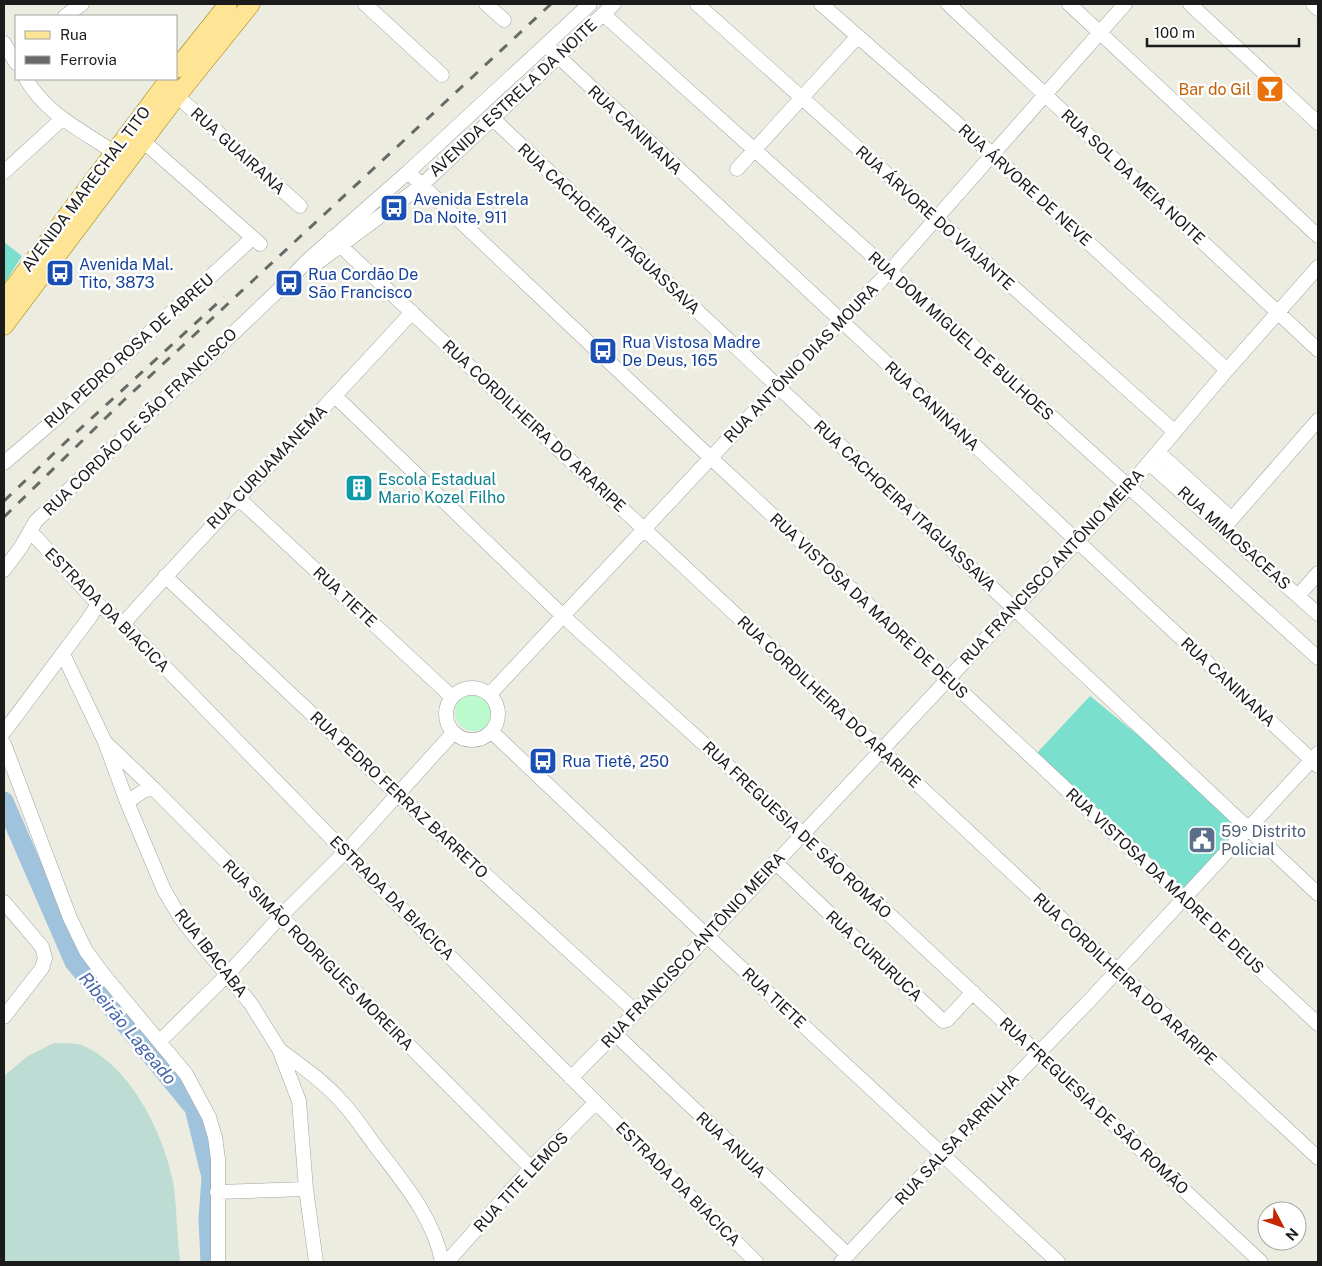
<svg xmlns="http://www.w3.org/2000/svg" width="1322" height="1266" font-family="'Public Sans',sans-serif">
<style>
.wetland{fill:#bddcd4}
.park{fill:#bbfacc}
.pitch{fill:#7bdfcd}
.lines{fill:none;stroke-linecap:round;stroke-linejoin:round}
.river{stroke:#9fc3dd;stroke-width:19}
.minor-casing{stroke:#a2a2a2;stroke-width:15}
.major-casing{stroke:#937f00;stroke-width:19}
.minor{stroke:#fff;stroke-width:14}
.major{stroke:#fee595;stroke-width:18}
.rail{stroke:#696969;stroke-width:3;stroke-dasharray:10 10;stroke-linecap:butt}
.labels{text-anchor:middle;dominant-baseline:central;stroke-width:5;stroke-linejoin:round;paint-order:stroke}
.food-label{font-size:16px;fill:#c56008;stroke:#fff;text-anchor:end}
.street-label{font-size:16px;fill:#1b1b1b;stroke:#fff}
.transit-label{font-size:16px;fill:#164399;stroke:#fff;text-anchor:start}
.culture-label{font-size:16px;fill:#0d838f;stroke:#fff;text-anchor:start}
.service-label{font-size:16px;fill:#4e5e75;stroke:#fff;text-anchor:start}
.water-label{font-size:18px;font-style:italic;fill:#4665ac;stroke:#fff}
</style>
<rect width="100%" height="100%" fill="#edece0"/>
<path class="wetland" d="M 54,1043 C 63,1044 76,1042 84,1046 C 132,1068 163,1133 173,1182 C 175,1191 175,1200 176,1209 C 177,1227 178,1244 180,1262 L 4,1262 L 4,1076 L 28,1056 Z"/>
<path class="park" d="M455 712a19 19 0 1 1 38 0a19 19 0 1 1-38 0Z"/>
<path class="pitch" d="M 4,242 L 22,256 L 4,284 Z
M 1090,696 L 1155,749 L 1245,829 L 1184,893 L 1036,754 Z"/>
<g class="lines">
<path class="river" d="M 4,801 L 74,962 L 194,1108 L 211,1177 L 208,1219 L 210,1262"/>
<defs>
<path id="minor" d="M 365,4 L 442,75
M 486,4 L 504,20
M 697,4 L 1175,432
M 821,4 L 992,154 L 1227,370
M 948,4 L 1318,350
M 1069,4 L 1318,236
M 1190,4 L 1318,123
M 1313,4 L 1318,9
M 603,14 L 981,353 L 1318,658
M 65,16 L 82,4
M 4,43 L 16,63
M 546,45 L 1318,766
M 26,79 C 48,117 88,133 122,158
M 177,96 L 300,206
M 492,118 L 1318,894
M 143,141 L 260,244
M 737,169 L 858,36
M 4,172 L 62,119
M 408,172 L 711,458 L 1318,1024
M 332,238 L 1318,1158
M 313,266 L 422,185 L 614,4
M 335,396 L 563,616 L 802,833 L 1261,1262
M 1158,452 L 1232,519
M 4,463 L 52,422 L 246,244 L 252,237
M 1149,463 L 1318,614
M 237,497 L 452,697
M 1223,529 L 1318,420
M 30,531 L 98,604 L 123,624 L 345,852 L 756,1262
M 4,570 L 21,547 L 36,521 L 286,283 L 307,261 L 408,172 L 590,4
M 165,576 L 397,794 L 636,1012
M 1298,596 L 1318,573
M 123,624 C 217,518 317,417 412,312
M 63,654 L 105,742 L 127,802 L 164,890 L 180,917 L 193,934 L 251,1004 L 279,1049 L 299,1101 L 306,1189 L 316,1262
M446 714a26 26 0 1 1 52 0a26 26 0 1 1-52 0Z
M 490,694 L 777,387 L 889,272 L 1125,4
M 4,732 L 90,617 L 98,604
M 492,732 L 707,936 L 1058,1262
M 4,744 L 70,918 L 86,951 L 103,974 L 186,1074 L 209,1117 L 215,1137 L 218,1159 L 218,1262
M 107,744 L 154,789 L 531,1168
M 127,802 L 145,790 L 154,789
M 775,862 L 943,1021 L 947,1020 L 973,992
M 4,902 L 42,947 L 45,958 L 42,968 L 4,1017
M 615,1034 L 848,1255
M 160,1041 L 227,975 L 280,917 L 352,845 L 453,733
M 280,1050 C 300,1065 322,1080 339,1099 C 352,1112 363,1129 374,1144 C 401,1180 434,1217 442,1262
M 571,1078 L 636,1012 L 1129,486 L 1227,370 L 1318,267
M 217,1192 L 306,1189
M 447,1262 L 531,1168 L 596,1102
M 841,1262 L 990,1103 L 1090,1000 L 1318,753"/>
<path id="major" d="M 176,69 L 228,4
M 4,300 L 169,79
M 4,326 L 177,96 L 251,4"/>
</defs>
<use href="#minor" class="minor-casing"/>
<use href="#major" class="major-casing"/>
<use href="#minor" class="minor"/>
<use href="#major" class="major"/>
<path class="rail" d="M 4,501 L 71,437 L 224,297
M 4,517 L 122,402 L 551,4"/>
</g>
<defs>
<symbol id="bar-square" viewBox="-11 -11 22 22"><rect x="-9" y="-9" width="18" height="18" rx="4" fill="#e8710a" stroke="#fff"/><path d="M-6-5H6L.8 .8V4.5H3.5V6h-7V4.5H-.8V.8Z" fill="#fff"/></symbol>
<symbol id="bus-square" viewBox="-11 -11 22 22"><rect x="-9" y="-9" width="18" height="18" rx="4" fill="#1a4fb4" stroke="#fff"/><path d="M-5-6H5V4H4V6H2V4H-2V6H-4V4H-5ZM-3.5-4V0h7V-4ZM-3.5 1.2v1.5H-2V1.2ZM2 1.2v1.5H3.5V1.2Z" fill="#fff"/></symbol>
<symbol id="building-square" viewBox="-11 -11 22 22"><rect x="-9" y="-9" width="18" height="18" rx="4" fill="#0f9aa8" stroke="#fff"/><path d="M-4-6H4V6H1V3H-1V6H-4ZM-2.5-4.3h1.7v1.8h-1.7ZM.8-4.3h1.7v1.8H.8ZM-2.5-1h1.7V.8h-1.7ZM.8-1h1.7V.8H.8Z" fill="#fff"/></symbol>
<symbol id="civic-square" viewBox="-11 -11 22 22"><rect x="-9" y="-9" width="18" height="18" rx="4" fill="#5c6f8a" stroke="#fff"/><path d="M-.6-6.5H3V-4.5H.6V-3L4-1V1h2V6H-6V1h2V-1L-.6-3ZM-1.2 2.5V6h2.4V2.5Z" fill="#fff"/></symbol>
</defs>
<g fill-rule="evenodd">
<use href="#bar-square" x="1254" y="73" width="32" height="32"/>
<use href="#bus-square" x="378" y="192" width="32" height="32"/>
<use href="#bus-square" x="44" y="257" width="32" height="32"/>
<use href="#bus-square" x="273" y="267" width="32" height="32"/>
<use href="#bus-square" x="587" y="335" width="32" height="32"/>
<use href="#building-square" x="343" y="472" width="32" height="32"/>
<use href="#bus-square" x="527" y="745" width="32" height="32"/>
<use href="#civic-square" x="1186" y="824" width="32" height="32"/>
</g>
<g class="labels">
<g class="food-label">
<text x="1251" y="89">Bar do Gil</text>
</g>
<g class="street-label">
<text transform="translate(513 98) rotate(-43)">AVENIDA ESTRELA DA NOITE</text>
<text transform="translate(635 130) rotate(43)">RUA CANINANA</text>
<text transform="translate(238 151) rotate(42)">RUA GUAIRANA</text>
<text transform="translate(1133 177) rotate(43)">RUA SOL DA MEIA NOITE</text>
<text transform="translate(1025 185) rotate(42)">RUA ÁRVORE DE NEVE</text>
<text transform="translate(86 189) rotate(-53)">AVENIDA MARECHAL TITO</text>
<text transform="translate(935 218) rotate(42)">RUA ÁRVORE DO VIAJANTE</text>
<text transform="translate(609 229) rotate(43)">RUA CACHOEIRA ITAGUASSAVA</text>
<text transform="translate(961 336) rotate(42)">RUA DOM MIGUEL DE BULHOES</text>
<text transform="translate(129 351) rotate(-42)">RUA PEDRO ROSA DE ABREU</text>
<text transform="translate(801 363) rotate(-46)">RUA ANTÔNIO DIAS MOURA</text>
<text transform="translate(932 406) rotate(43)">RUA CANINANA</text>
<text transform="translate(140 422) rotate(-44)">RUA CORDÃO DE SÃO FRANCISCO</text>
<text transform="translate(534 426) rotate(43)">RUA CORDILHEIRA DO ARARIPE</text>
<text transform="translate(267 467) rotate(-46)">RUA CURUAMANEMA</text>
<text transform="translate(905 506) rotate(43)">RUA CACHOEIRA ITAGUASSAVA</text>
<text transform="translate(1234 538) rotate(42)">RUA MIMOSACEAS</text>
<text transform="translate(1052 567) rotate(-47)">RUA FRANCISCO ANTÔNIO MEIRA</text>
<text transform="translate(345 597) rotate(43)">RUA TIETE</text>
<text transform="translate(869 606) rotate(43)">RUA VISTOSA DA MADRE DE DEUS</text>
<text transform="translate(107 610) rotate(45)">ESTRADA DA BIACICA</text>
<text transform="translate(1228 682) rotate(43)">RUA CANINANA</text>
<text transform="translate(829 702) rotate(43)">RUA CORDILHEIRA DO ARARIPE</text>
<text transform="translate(399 795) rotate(43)">RUA PEDRO FERRAZ BARRETO</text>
<text transform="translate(797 830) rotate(43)">RUA FREGUESIA DE SÃO ROMÃO</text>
<text transform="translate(1165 881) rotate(43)">RUA VISTOSA DA MADRE DE DEUS</text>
<text transform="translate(392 898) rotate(45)">ESTRADA DA BIACICA</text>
<text transform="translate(693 950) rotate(-47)">RUA FRANCISCO ANTÔNIO MEIRA</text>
<text transform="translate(211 953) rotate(52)">RUA IBACABA</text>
<text transform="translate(318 955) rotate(45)">RUA SIMÃO RODRIGUES MOREIRA</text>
<text transform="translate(874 956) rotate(43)">RUA CURURUCA</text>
<text transform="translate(1125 979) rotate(43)">RUA CORDILHEIRA DO ARARIPE</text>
<text transform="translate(774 998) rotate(43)">RUA TIETE</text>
<text transform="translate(1094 1106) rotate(43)">RUA FREGUESIA DE SÃO ROMÃO</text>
<text transform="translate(957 1139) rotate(-47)">RUA SALSA PARRILHA</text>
<text transform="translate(731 1145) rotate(43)">RUA ANUJA</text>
<text transform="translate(521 1182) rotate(-47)">RUA TITE LEMOS</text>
<text transform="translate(678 1184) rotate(45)">ESTRADA DA BIACICA</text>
</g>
<g class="transit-label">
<text x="413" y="199">Avenida Estrela<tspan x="413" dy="18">Da Noite, 911</tspan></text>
<text x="79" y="264">Avenida Mal.<tspan x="79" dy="18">Tito, 3873</tspan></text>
<text x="308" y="274">Rua Cordão De<tspan x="308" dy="18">São Francisco</tspan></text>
<text x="622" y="342">Rua Vistosa Madre<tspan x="622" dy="18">De Deus, 165</tspan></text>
<text x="562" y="761">Rua Tietê, 250</text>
</g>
<g class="culture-label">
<text x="378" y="479">Escola Estadual<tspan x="378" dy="18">Mario Kozel Filho</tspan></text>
</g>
<g class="service-label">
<text x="1221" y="831">59º Distrito<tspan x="1221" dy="18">Policial</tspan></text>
</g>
<g class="water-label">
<text transform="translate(128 1028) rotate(50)">Ribeirão Lageado</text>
</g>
</g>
<rect width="1322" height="1266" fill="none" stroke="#1b1b1b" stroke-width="10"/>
<rect x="15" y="15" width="162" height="65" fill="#ffffff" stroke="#a4a4a4"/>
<rect x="25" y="31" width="25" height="8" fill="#fee595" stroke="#a4a4a4"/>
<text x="60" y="40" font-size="15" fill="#1b1b1b">Rua</text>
<rect x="25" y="56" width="25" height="8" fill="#696969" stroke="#a4a4a4"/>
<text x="60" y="65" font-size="15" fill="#1b1b1b">Ferrovia</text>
<g transform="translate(1282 1226) rotate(131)"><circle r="24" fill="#ffffff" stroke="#a4a4a4"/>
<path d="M0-4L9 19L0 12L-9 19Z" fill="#c72800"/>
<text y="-8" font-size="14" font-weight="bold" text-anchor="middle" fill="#1b1b1b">N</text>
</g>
<path d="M1147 38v8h152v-8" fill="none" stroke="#1b1b1b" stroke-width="2.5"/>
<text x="1154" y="38" font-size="15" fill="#1b1b1b" stroke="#ffffff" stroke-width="4" paint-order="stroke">100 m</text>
</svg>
